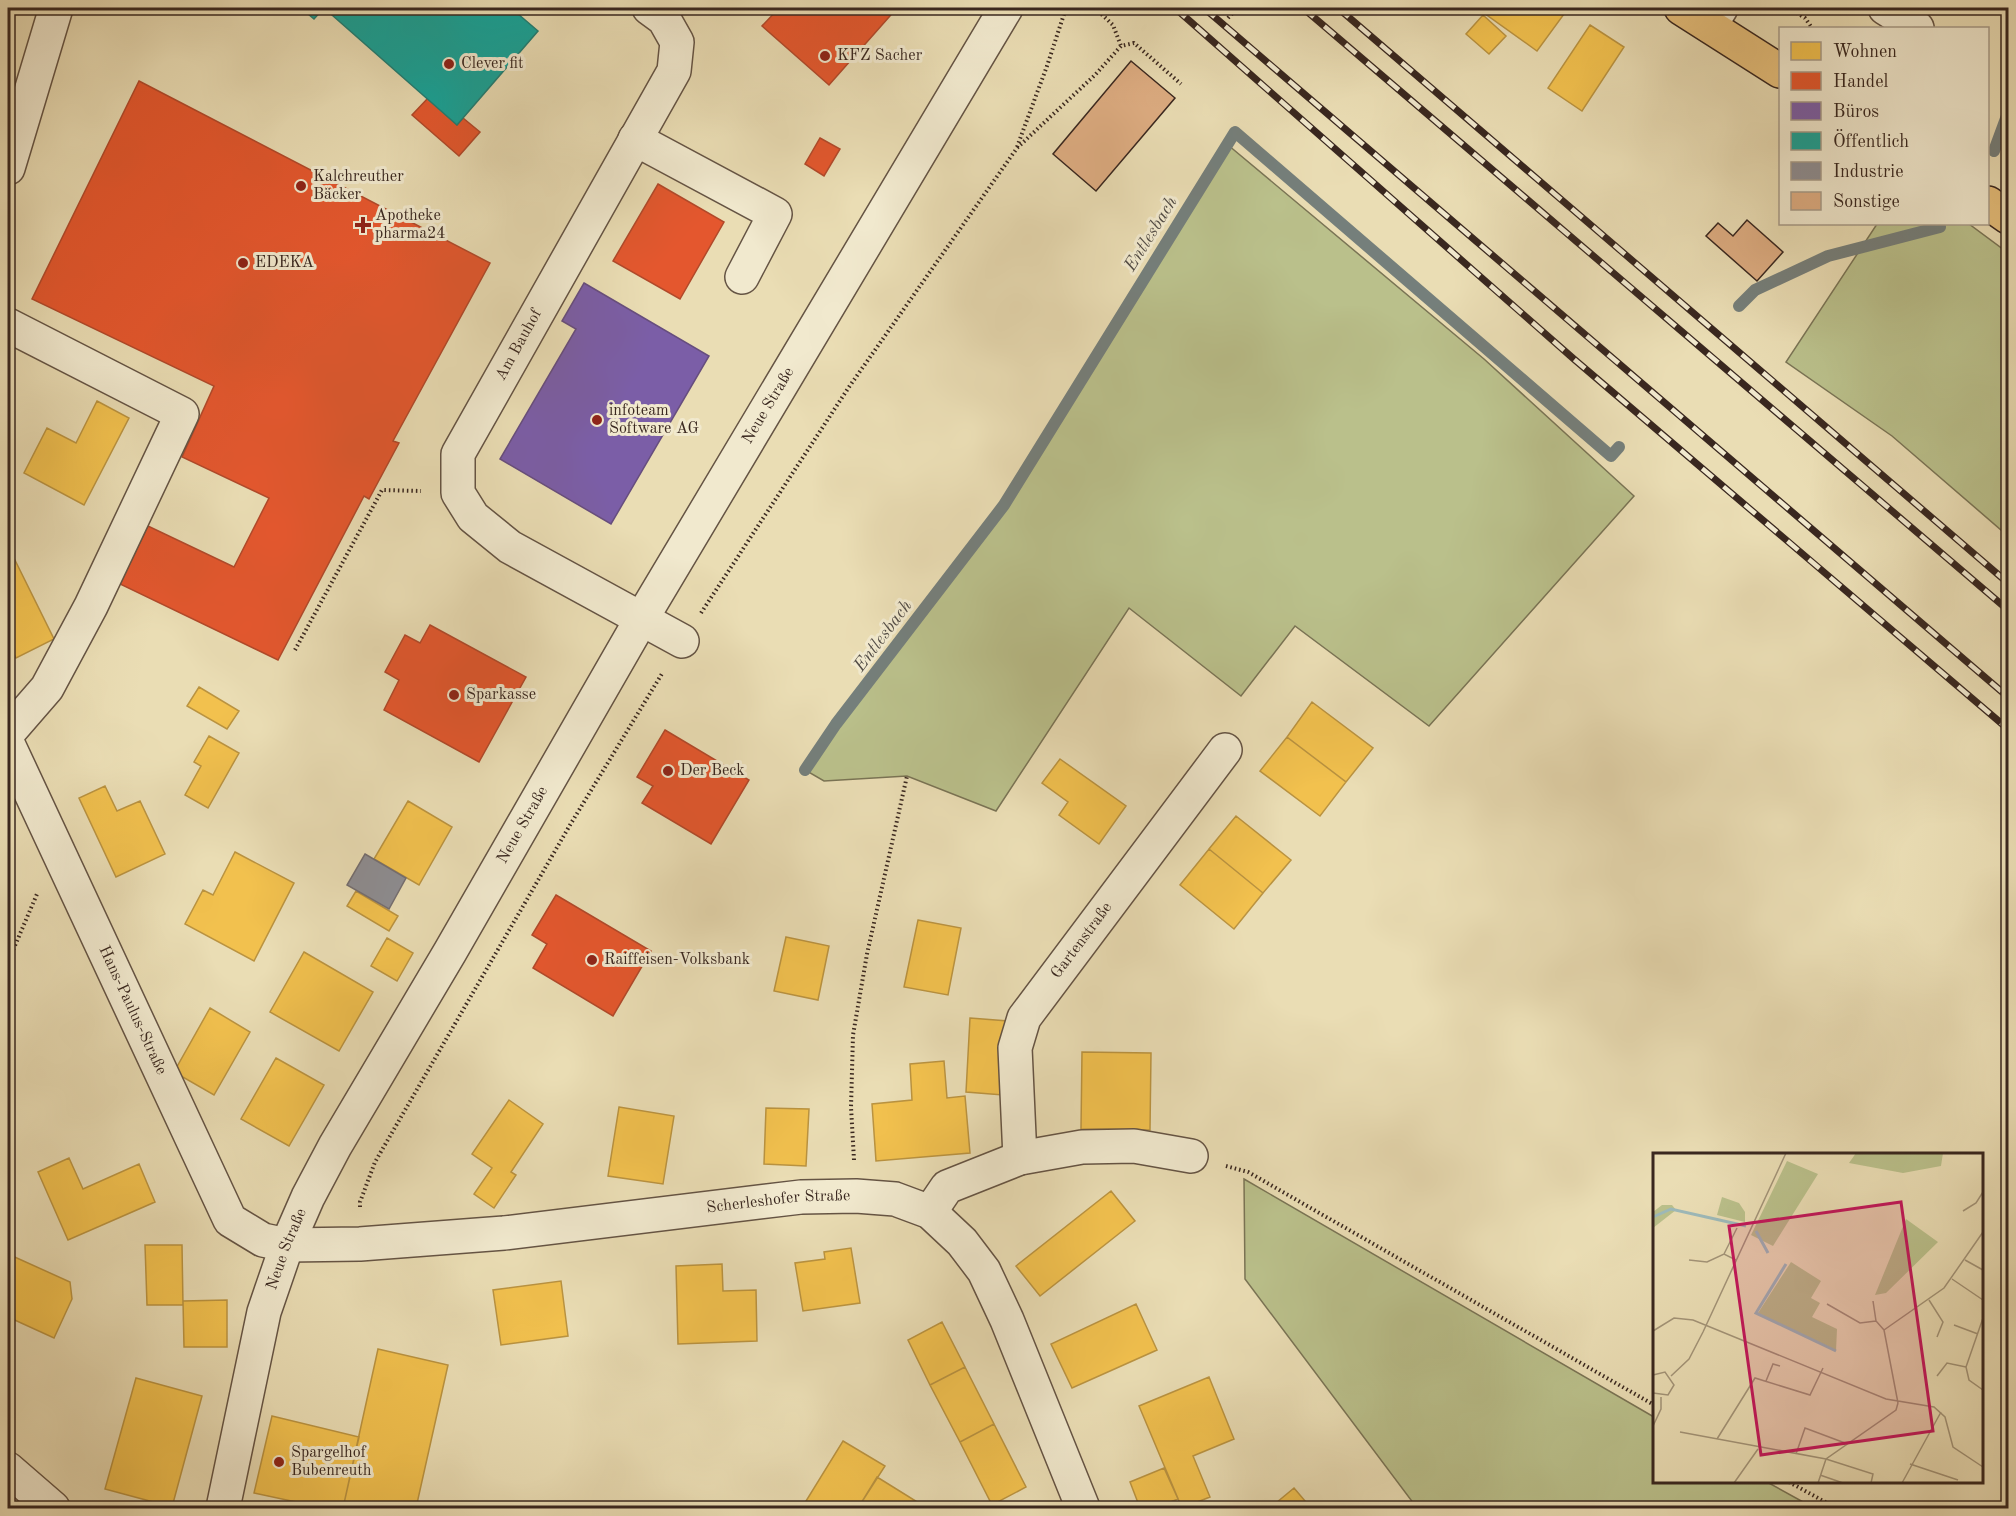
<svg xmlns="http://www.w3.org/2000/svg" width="2016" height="1516" font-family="'Old Standard TT',serif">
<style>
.green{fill:#bac08b;stroke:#7a7455;stroke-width:1.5}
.homes{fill:#f2c14e;stroke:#ba9340;stroke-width:1.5}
.shops{fill:#e4572e;stroke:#b1492a;stroke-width:1.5}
.offices{fill:#7b5ea7;stroke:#674e7e;stroke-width:1.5}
.public{fill:#17a398;stroke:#217e74;stroke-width:1.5}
.industry{fill:#8d8d92;stroke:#746e70;stroke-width:1.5}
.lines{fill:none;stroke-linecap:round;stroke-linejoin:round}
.stream{stroke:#757f7b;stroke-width:12}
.building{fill:#ddac81;stroke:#39271f;stroke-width:1.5}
.minor-casing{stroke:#655444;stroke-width:36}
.major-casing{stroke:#39271f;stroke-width:36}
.path{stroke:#39271f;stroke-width:4;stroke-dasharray:1.5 3;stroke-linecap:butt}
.minor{stroke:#f1e9ce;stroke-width:33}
.major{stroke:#e5be7a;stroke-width:33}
.rail-casing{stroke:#39271f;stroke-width:7}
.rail{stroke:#f1e9ce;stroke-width:4.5;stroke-dasharray:14;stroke-linecap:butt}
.poi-dot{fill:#8f2418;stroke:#f1e9ce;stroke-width:2}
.labels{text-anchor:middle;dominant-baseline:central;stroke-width:6;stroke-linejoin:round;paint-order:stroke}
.poi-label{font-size:16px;fill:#39271f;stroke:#f1e9ce;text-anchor:start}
.street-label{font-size:16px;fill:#39271f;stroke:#f1e9ce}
.water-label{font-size:18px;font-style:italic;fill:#524c46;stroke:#f1e9ce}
.inset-river{fill:none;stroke:#9db9b9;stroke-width:3}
.inset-road{fill:none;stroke:#a39478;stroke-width:1.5}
.view{fill:#c2185b;fill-opacity:0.15;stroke:#c2185b;stroke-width:3}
.inset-edge{fill:none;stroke:#39271f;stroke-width:3}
</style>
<rect width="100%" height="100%" fill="#eaddb4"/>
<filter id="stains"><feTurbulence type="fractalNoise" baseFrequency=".00333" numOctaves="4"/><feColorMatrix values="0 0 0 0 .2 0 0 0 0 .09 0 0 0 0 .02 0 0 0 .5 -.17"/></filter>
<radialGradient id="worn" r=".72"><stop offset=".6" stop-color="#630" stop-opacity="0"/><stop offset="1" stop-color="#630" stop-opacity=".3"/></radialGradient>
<path class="green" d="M 1228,145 L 1484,359 L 1634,496 L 1429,726 L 1295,626 L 1241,696 L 1129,608 L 996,811 L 907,776 L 824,781 L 805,770 L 836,724 L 1004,505 Z
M 1877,224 L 1969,224 L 2008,253 L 2008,536 L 1892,436 L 1786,362 Z
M 1244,1179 L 1654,1417 L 1654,1482 L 1767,1482 L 1814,1508 L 1417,1508 L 1245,1279 Z"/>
<path class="homes" d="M 1488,8 L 1564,8 L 1567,10 L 1537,51 L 1484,13 Z
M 1483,15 L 1506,36 L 1489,54 L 1466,34 Z
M 1590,25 L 1624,47 L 1582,111 L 1548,88 Z
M 97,401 L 129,418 L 84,505 L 24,473 L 47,428 L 76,443 Z
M 8,546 L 54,639 L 16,658 L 8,642 Z
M 199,687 L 239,711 L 227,729 L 187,706 Z
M 1312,702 L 1373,748 L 1346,782 L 1287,737 Z
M 209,736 L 239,753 L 208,808 L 185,795 L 201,766 L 194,762 Z
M 1287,737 L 1346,782 L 1320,816 L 1260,771 Z
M 1060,759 L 1126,806 L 1099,844 L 1059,815 L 1068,802 L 1042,783 Z
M 105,786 L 117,811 L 140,801 L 165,854 L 116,877 L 79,798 Z
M 408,801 L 452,827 L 419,885 L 374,859 Z
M 1236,816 L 1291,860 L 1263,893 L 1209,849 Z
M 1209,849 L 1263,893 L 1234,929 L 1180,885 Z
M 235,852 L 294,883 L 254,961 L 185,924 L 203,890 L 213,895 Z
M 356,891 L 398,916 L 389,931 L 347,906 Z
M 918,920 L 961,928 L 948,995 L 904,987 Z
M 786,937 L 829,946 L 818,1000 L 774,991 Z
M 387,938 L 413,953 L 397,981 L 371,966 Z
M 304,952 L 373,992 L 339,1051 L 270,1012 Z
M 210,1008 L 250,1032 L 214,1095 L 174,1072 Z
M 970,1018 L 1008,1021 L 1003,1095 L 966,1092 Z
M 1082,1052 L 1151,1053 L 1150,1130 L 1081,1129 Z
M 276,1058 L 324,1085 L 289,1146 L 241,1119 Z
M 944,1061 L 947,1098 L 965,1096 L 970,1153 L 876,1161 L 872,1104 L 912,1100 L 910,1064 Z
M 509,1100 L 543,1124 L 511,1172 L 516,1175 L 494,1208 L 474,1194 L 492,1168 L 472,1154 Z
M 619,1107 L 674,1116 L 663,1184 L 608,1176 Z
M 766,1108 L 809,1109 L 806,1166 L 764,1164 Z
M 69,1158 L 83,1189 L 139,1164 L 155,1202 L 68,1240 L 38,1172 Z
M 1111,1191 L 1135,1221 L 1040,1296 L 1016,1266 Z
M 145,1245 L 182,1245 L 183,1305 L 147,1305 Z
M 851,1248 L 860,1303 L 803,1311 L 795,1263 L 825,1259 L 824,1252 Z
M 8,1254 L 70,1282 L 72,1299 L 54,1338 L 8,1317 Z
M 722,1264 L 723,1291 L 756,1290 L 757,1341 L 678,1344 L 676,1266 Z
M 561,1281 L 568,1336 L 501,1345 L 493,1290 Z
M 227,1300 L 227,1347 L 184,1347 L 183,1301 Z
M 1136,1304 L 1157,1350 L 1072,1388 L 1051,1344 Z
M 942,1322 L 965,1367 L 930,1385 L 908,1340 Z
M 378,1349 L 448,1365 L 416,1508 L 343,1508 Z
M 965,1367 L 994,1424 L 960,1442 L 930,1385 Z
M 1209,1377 L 1234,1439 L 1193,1456 L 1210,1497 L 1182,1508 L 1139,1406 Z
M 136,1378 L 202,1396 L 172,1507 L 105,1489 Z
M 272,1416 L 359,1437 L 343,1508 L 324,1508 L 254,1493 Z
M 994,1424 L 1026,1487 L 992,1505 L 960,1442 Z
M 843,1441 L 885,1466 L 858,1508 L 818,1508 L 806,1501 Z
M 1164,1468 L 1178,1499 L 1168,1503 L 1170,1508 L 1140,1508 L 1130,1482 Z
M 877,1477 L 927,1508 L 858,1508 Z
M 1294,1488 L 1311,1508 L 1270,1508 Z"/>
<path class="shops" d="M 779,8 L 897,8 L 829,85 L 762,26 Z
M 139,81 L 490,263 L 393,441 L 399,443 L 369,499 L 364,496 L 278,660 L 120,584 L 148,526 L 234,567 L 269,498 L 182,457 L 214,386 L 32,299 Z
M 428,98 L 457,125 L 463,118 L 480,132 L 459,156 L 412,115 Z
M 820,138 L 840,149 L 824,176 L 805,164 Z
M 658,184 L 724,222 L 680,299 L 613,261 Z
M 430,625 L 526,677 L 479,762 L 384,710 L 399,680 L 385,672 L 405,635 L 420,643 Z
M 665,730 L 749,780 L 711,844 L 642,803 L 653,786 L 637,777 Z
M 556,895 L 651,951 L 613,1016 L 533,968 L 547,944 L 532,935 Z"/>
<path class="offices" d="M 584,283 L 709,356 L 611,524 L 500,459 L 576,329 L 562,321 Z"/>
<path class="public" d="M 301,8 L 511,8 L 538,31 L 457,125 L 324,8 L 314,19 Z"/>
<path class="industry" d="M 365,854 L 406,878 L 389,909 L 347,885 Z"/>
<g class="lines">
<path class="stream" d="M 1994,151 L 2008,113
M 1739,306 L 1755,290 L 1828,256 L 1940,227
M 805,770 L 836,724 L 1004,505 L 1235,132 L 1611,456 L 1619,447"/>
</g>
<path class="building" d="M 1131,61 L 1175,98 L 1096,191 L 1053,154 Z
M 1747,220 L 1783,252 L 1757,281 L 1706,236 L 1718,223 L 1733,236 Z"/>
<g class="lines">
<defs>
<g id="minor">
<path d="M 649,8 L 664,19 L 677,42 L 674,71 L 458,454 L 458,493 L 473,517 L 510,547 L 682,641"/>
<path d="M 1885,8 L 1917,28"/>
<path d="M 1710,26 L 1721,8"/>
<path d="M 635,139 L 775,214 L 742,277"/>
<path d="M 8,168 L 56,8"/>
<path d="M 8,325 L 182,414 L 91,606 L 47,688 L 8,733"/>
<path id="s1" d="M 8,744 L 230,1220 L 263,1240 L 287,1245 L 360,1244 L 504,1233 L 801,1197 L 856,1196 L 895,1199 L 930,1212 L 962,1242 L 984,1271 L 1007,1320 L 1083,1508"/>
<path id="s2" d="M 1020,1158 L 1015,1048 L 1024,1018 L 1225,750"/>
<path d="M 930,1212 L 947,1187 L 1020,1158 L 1082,1147 L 1134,1146 L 1191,1156"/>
<path d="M 8,1469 L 53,1508"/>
<path id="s3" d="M 223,1508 L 264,1312 L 287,1245 L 308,1197 L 335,1146 L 450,952 L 642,618 L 1006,8"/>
</g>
<path id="major" d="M 1681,8 L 1780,71
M 1988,203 L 2008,217"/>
</defs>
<use href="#minor" class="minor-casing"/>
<use href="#major" class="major-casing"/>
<path class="path" d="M 1095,8 L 1113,25 L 1121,46
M 1789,8 L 1805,18 L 1812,28
M 1228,18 L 1237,8
M 1017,147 L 1047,66 L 1066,8
M 701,613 L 849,387 L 1017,148 L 1095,75 L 1121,46 L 1134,43 L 1181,84
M 295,650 L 382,490 L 421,491
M 8,962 L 37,894
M 854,1160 L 851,1107 L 853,1035 L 867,954 L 907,776
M 1226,1166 L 1248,1172 L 1654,1405
M 360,1207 L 360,1202 L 375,1162 L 570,825 L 663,672
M 1789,1482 L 1836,1508"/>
<use href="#minor" class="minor"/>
<use href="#major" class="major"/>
<defs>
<path id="rail" d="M 1175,8 L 1575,360 L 2008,729
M 1204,8 L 2008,697
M 1303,8 L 2008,610
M 1338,8 L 2008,583"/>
</defs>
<use href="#rail" class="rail-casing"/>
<use href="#rail" class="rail"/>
</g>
<g class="poi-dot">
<circle cx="825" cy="56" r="6"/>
<circle cx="449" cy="64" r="6"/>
<circle cx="301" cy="186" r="6"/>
<path d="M360 216h6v6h6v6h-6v6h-6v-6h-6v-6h6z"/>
<circle cx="243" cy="263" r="6"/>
<circle cx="597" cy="420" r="6"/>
<circle cx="454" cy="695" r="6"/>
<circle cx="668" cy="771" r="6"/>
<circle cx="592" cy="960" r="6"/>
<circle cx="279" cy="1462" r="6"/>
</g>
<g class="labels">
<g class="poi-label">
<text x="837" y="56">KFZ Sacher</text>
<text x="461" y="64">Clever fit</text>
<text x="313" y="177">Kalchreuther<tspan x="313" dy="18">Bäcker</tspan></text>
<text x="375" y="216">Apotheke<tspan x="375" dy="18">pharma24</tspan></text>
<text x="255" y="263">EDEKA</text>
<text x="609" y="411">infoteam<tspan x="609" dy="18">Software AG</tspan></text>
<text x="466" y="695">Sparkasse</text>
<text x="680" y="771">Der Beck</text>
<text x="604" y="960">Raiffeisen-Volksbank</text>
<text x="291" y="1453">Spargelhof<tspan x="291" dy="18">Bubenreuth</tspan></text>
</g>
<g class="street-label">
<text transform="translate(519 345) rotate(-61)">Am Bauhof</text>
<text stroke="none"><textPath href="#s3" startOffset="1239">Neue Straße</textPath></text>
<text stroke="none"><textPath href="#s3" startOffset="753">Neue Straße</textPath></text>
<text stroke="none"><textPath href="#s2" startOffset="238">Gartenstraße</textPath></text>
<text stroke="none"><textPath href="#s1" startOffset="294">Hans-Paulus-Straße</textPath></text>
<text stroke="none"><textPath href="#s1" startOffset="1082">Scherleshofer Straße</textPath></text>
<text stroke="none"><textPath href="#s3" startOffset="267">Neue Straße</textPath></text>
</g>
<g class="water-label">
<text transform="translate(1151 234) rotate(-58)">Entlesbach</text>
<text transform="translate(883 636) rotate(-53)">Entlesbach</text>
</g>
</g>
<g transform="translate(1653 1153)">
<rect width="330" height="330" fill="#eaddb4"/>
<path d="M 203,0 L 290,0 L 288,13 L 250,20 L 196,10 ZM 134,8 L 165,21 L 120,93 L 98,82 ZM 69,44 L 86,50 L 92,59 L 92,69 L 64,62 ZM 9,52 L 19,52 L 23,57 L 0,75 L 0,59 ZM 253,66 L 285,89 L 233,140 L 222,142 ZM 138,109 L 168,128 L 158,145 L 167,150 L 159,164 L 184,176 L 183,198 L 105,160 Z" fill="#bac08b"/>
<path class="inset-river" d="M 0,64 L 18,56 L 93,73M 103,78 L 115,100M 133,111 L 103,160 L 183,198"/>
<path class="inset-road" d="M 310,58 L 323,50 L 330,39M 71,101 L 84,75M 36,107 L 54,109 L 71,101 L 83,107M 312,107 L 330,117M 299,126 L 330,147M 276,147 L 290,169 L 284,184M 220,148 L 223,168 L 231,177M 174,151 L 207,170 L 223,168M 330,165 L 313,214 L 316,227 L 330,237M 301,172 L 325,181M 0,178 L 21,165 L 40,167 L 233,246 L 281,254 L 292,264 L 300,294 L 330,314M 0,222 L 12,219 L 21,232 L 15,242 L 0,240M 18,223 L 36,206 L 50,179 L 133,0M 284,223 L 294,210 L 313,214M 113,228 L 120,211 L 127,213M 245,250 L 231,177 L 291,135 L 330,79M 0,273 L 8,256 L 8,244M 27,279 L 173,306 L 220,321 L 218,330M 64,286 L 102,225 L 157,242 L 170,215M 143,301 L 152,275 L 192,290M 257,311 L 305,327M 167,322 L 190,330M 81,330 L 105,296M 165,330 L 173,306 L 243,257 L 245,250M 249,330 L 288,259"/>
<path class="view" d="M 248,49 L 280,278 L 108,302 L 76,73 Z"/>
<rect width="330" height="330" class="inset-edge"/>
</g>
<rect width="2016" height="1516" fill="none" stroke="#eaddb4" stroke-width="30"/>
<rect x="9" y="9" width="1998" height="1498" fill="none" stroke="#39271f" stroke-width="3"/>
<rect x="15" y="15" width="1986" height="1486" fill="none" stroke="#39271f" stroke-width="1.5"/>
<rect x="1779" y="27" width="210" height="198" fill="#f1e9ce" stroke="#a79b88" stroke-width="1.5"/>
<rect x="1791" y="42" width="30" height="18" fill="#f2c14e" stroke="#a79b88" stroke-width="1.5"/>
<text x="1833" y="57" font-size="18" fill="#39271f">Wohnen</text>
<rect x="1791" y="72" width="30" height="18" fill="#e4572e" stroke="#a79b88" stroke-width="1.5"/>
<text x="1833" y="87" font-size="18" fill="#39271f">Handel</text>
<rect x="1791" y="102" width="30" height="18" fill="#7b5ea7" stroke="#a79b88" stroke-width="1.5"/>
<text x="1833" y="117" font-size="18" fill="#39271f">Büros</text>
<rect x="1791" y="132" width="30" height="18" fill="#17a398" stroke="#a79b88" stroke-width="1.5"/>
<text x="1833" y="147" font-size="18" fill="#39271f">Öffentlich</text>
<rect x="1791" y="162" width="30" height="18" fill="#8d8d92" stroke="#a79b88" stroke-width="1.5"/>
<text x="1833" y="177" font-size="18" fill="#39271f">Industrie</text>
<rect x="1791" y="192" width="30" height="18" fill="#ddac81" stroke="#a79b88" stroke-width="1.5"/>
<text x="1833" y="207" font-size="18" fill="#39271f">Sonstige</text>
<rect width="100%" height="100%" filter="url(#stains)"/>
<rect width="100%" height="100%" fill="url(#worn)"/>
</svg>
